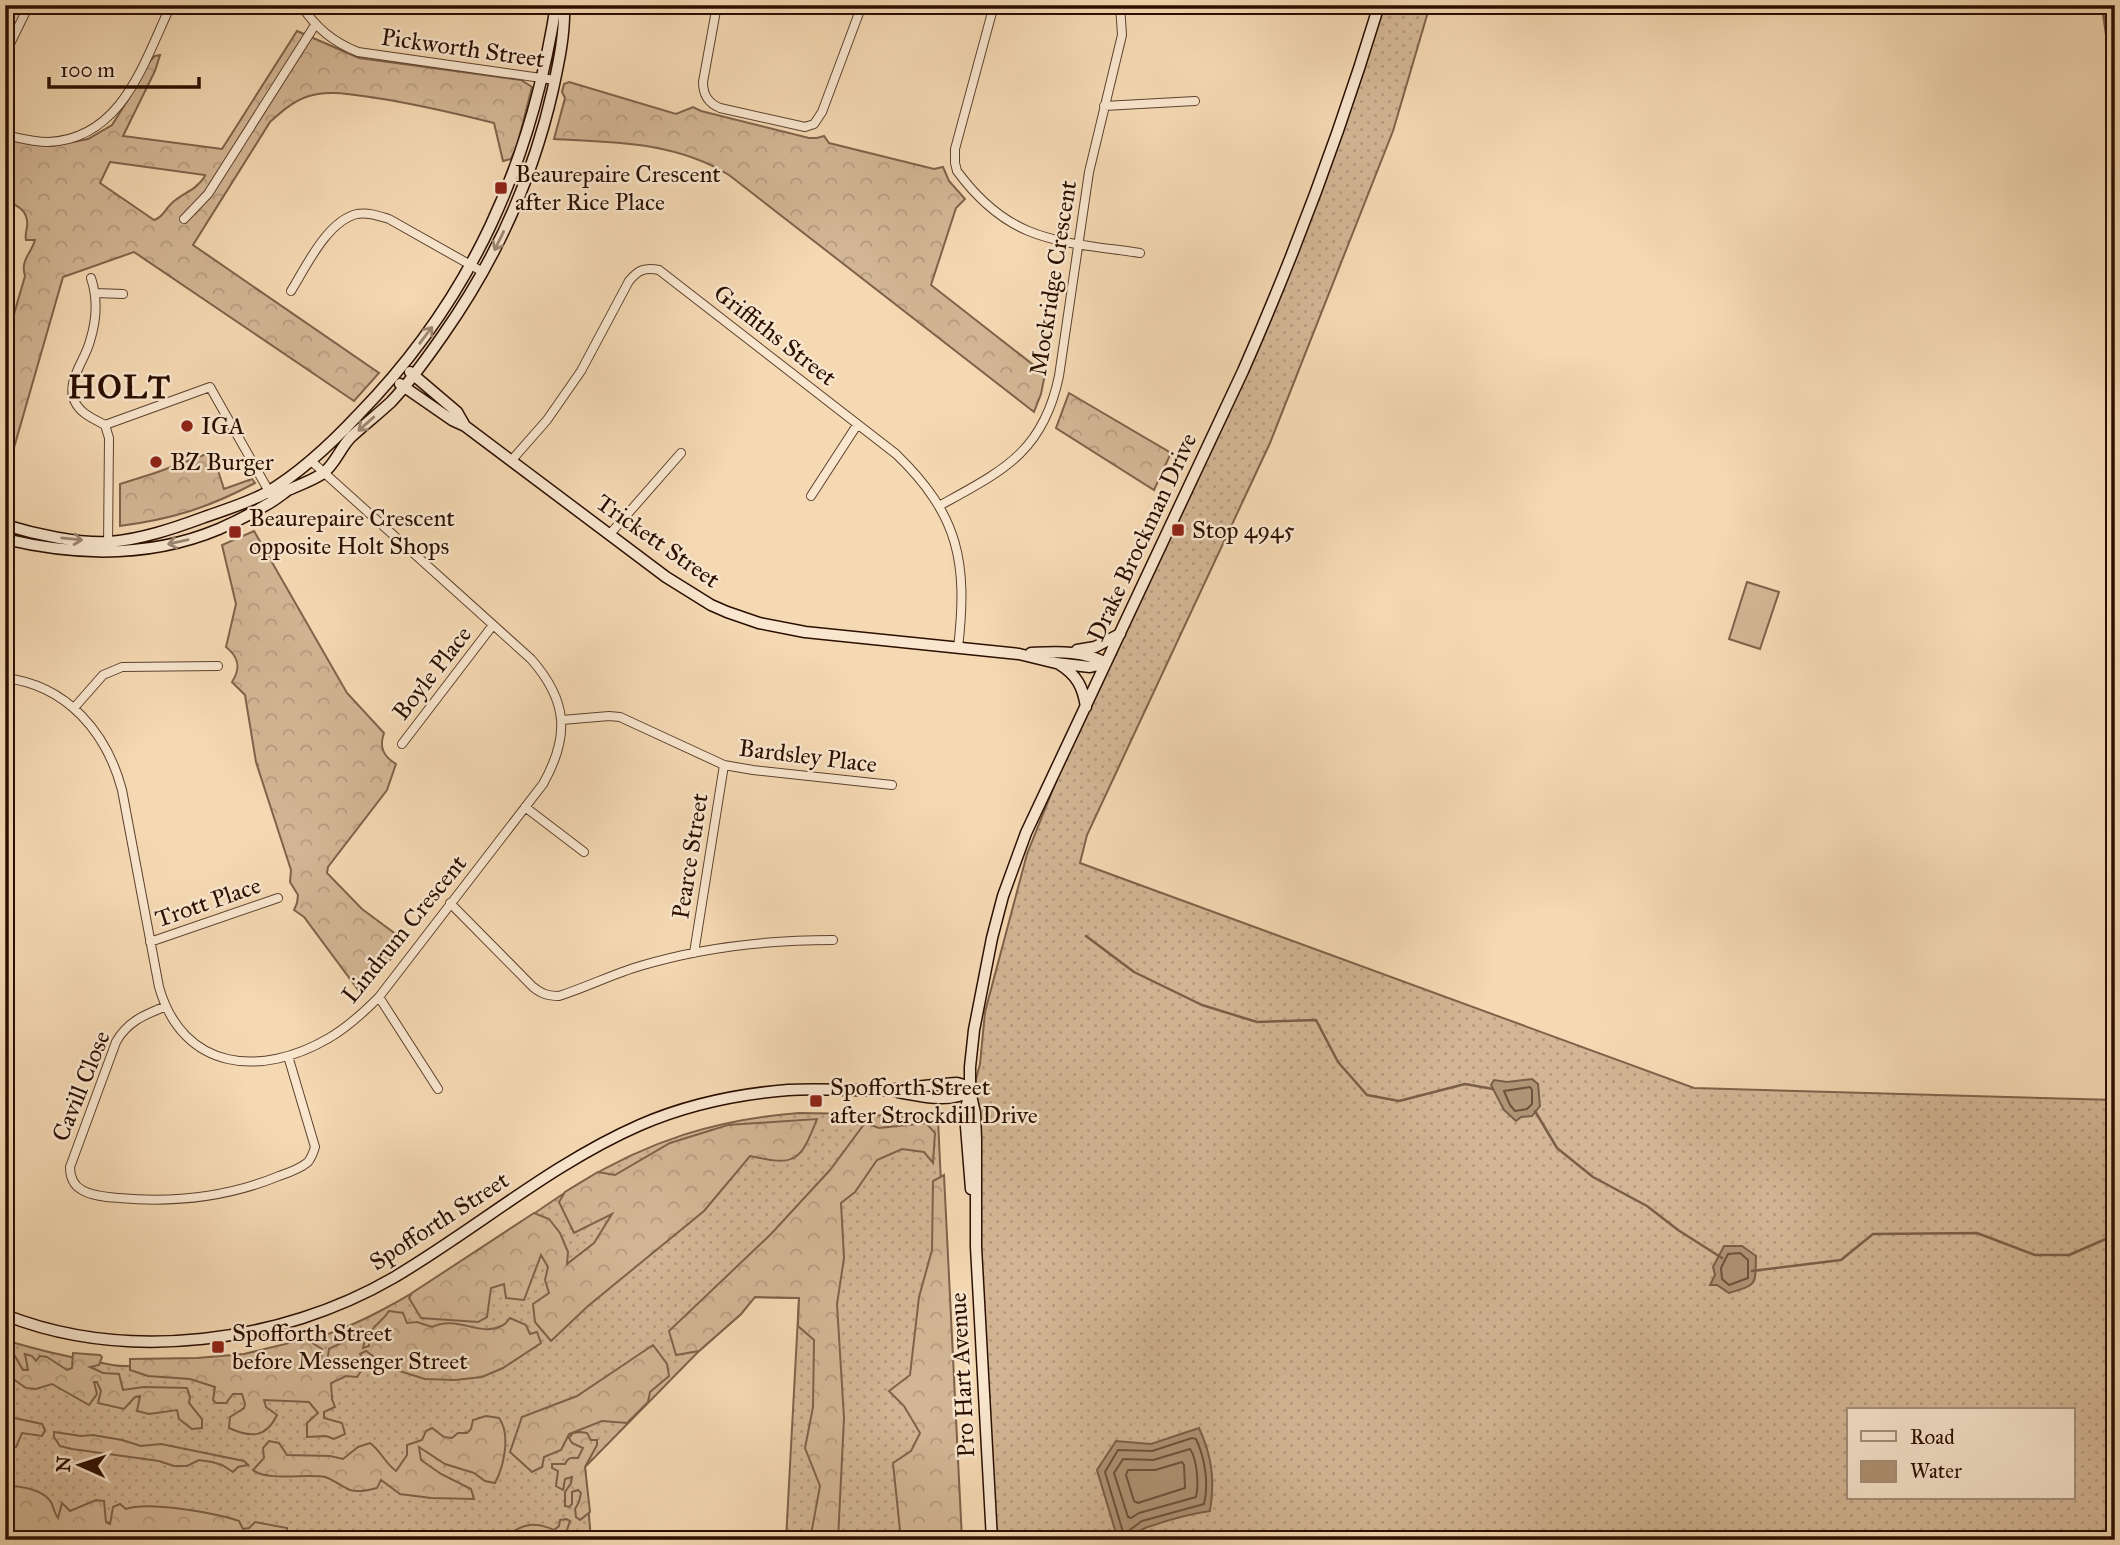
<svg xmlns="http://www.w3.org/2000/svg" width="2120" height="1545" font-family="'IM FELL Great Primer',serif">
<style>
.grass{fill:url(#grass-dots);stroke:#7f624a;stroke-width:2;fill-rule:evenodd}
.forest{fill:url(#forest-crowns);stroke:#7f624a;stroke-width:2;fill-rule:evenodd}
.pitch{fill:#d3b695;stroke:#7f624a;stroke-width:2}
.water{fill:#b09476;stroke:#7b5e47;stroke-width:2}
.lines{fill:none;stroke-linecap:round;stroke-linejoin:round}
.shore{stroke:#6e513b;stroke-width:2}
.stream{stroke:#7b5e47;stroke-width:2.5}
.street-casing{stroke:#5e412d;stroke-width:10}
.secondary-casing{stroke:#2b0e00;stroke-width:13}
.street{stroke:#f8e6ce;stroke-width:8}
.secondary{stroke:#f8e6ce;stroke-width:10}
.oneway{stroke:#9c8571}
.poi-dot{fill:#8f2418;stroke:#f8e6ce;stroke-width:2.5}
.labels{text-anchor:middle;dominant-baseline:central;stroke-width:5;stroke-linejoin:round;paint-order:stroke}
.street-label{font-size:24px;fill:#2b0e00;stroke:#f8e6ce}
.poi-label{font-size:24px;fill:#2b0e00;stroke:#f8e6ce;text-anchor:start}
.district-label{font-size:32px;font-weight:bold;letter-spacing:2px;fill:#2b0e00;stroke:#f8e6ce}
</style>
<defs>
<pattern id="grass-dots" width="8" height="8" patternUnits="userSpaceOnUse" patternTransform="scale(1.75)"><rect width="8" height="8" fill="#d3b695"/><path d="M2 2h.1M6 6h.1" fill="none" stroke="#b59b7f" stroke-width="1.8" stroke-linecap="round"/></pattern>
<pattern id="forest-crowns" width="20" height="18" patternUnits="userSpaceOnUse" patternTransform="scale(1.75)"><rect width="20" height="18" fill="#d3b695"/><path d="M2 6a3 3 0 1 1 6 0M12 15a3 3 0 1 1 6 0" fill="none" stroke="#b59b7f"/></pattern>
</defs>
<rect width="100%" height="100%" fill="#f5d9b3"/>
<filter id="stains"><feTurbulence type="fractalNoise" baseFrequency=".00286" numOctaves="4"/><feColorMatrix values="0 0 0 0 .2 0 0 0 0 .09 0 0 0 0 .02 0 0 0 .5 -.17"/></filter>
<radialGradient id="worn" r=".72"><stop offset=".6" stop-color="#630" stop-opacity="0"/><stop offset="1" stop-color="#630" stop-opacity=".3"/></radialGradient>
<path class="grass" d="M 1379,5 L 1430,5 L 1393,131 L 1270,443 L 1087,835 L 1080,863 L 1694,1088 L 2115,1100 L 2115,1540 L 992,1540 L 975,1117 L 976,1079 L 980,1064 L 985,1012 L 1027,854 L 1086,707 L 1273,303 ZM 1849,1410 L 2073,1410 L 2073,1498 L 1849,1498 Z
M 799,1113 L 862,1114 L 938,1120 L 958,1540 L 786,1540 L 799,1298 L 754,1297 L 741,1314 L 699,1351 L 585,1467 L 591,1540 L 51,1540 L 17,1534 L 5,1539 L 5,1340 C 34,1349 63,1356 93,1361 C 103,1363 114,1366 124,1366 C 210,1368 306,1351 382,1310 C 450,1274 514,1226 578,1184 C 648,1141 717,1119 799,1113 Z"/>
<path class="forest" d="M 297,31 L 359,58 L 521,80 L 532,87 L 517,146 L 511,159 L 503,161 L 494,123 C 454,113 416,104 376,98 C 353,95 328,89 306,97 C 292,102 280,113 270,122 L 193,245 L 379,373 L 354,401 L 134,252 L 63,277 L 5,479 L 5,345 L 25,276 C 20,260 31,254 35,240 L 26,240 C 25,236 26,232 27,227 C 29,211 18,205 5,201 L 5,137 L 52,146 L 88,139 L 112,125 L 131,95 L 145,66 L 155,56 L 160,55 L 155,71 L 123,136 L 222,149 ZM 110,162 L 205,175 L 205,176 C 194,193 182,192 170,205 C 164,211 163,217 154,220 L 100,183 Z
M 569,82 L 676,114 L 693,107 L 701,111 L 809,138 L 817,138 L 824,136 L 829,143 L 934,169 L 943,167 L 949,181 L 965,199 L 956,208 L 931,285 L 1045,374 L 1041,394 L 1034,412 L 729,175 C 676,142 615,142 554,139 L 565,98 L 562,92 L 564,84 Z
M 1069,393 L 1171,453 L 1154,490 L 1056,428 Z
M 212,452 L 224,489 L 252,479 L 255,483 C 208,508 172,519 120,526 L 120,484 L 155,473 Z
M 254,531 L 347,693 L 384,733 C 379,747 383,756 396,764 L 387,790 L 328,867 L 327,873 L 362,909 L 405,941 L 362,995 L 304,917 L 294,910 L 297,903 L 298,895 L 290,882 L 291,870 L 256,762 L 245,695 L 232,682 C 241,668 239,657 226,647 L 236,604 L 222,545 Z
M 817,1119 C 800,1163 795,1166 750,1156 L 704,1211 L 588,1306 L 551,1341 L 535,1322 L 533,1304 L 549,1293 L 545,1280 L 548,1267 L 541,1255 L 524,1300 L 506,1298 L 504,1284 L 491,1288 L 487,1317 L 478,1322 L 421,1318 L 409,1298 L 412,1293 L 534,1213 L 549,1219 L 560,1233 L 568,1252 L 567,1264 L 594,1243 L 612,1214 L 574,1233 L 559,1202 L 565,1192 L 598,1172 L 615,1175 L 670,1143 L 728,1125 Z
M 865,1123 L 879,1128 L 926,1123 L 935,1133 L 933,1163 L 924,1152 L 902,1149 L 877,1160 L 855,1192 L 841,1203 L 844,1258 L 837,1304 L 844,1418 L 838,1540 L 810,1540 L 820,1486 L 805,1448 L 813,1407 L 814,1340 L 798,1326 L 799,1298 L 755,1297 L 741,1314 L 699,1351 L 676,1355 L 669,1331 L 771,1234 L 830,1170 Z
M 944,1175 L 962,1540 L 901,1540 L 893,1463 L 911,1451 L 920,1433 L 904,1406 L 889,1391 L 910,1375 L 919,1297 L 932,1250 L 933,1181 Z
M 389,1311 L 403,1313 L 407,1323 L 417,1322 L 432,1327 C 456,1315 481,1337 501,1326 C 505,1325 507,1321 510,1318 L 526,1325 L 530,1334 L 537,1332 L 541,1343 L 503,1368 L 482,1377 L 455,1380 L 425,1379 L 380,1365 L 373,1356 L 366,1351 L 360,1354 L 366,1364 L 357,1377 L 346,1376 L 331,1383 L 332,1399 L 335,1407 L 324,1412 L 324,1418 L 342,1423 L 345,1434 L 334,1439 L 326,1436 L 307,1437 L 307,1423 L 318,1413 L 309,1402 L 264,1400 L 266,1407 L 277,1415 C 266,1438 251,1438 229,1428 L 230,1417 L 244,1408 L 245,1404 L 242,1394 L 233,1394 L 226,1403 L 216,1403 L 213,1400 L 215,1387 L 190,1379 L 148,1376 L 130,1370 L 130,1359 L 197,1358 L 244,1354 L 306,1339 L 322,1349 L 321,1367 L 326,1370 L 329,1349 L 359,1334 L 365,1340 L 363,1348 L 369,1346 C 370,1322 379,1327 389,1311 Z
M 653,1345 L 667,1364 L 669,1376 L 650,1392 L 648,1402 L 627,1423 L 602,1421 L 569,1434 L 561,1450 L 544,1457 L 542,1467 L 532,1472 L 510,1452 L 522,1417 L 577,1396 Z
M 5,1350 L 12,1351 L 23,1370 L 28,1370 L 25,1354 L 32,1356 L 36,1361 L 40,1356 L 47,1357 L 67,1370 L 72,1368 L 73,1353 L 100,1355 L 102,1357 L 99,1365 L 90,1367 L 103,1373 L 119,1374 L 123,1390 L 144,1387 L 187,1388 L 190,1397 L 189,1403 L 202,1419 L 202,1428 L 192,1429 L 179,1419 L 177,1410 L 149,1414 L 137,1411 L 140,1396 L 135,1397 L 124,1409 L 98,1403 L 101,1391 L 97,1382 L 94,1382 L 97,1394 L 89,1405 L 52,1384 L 36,1389 L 26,1388 L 12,1378 L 5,1370 Z
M 5,1416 L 42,1424 L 45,1430 L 42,1436 L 22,1433 L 16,1447 L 5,1447 Z
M 486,1416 L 499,1418 C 511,1434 504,1466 495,1483 L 485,1481 L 474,1473 L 445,1464 L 419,1447 L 421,1460 L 441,1474 L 471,1489 L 474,1499 L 431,1498 L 400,1494 L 381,1480 L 377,1488 C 369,1490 358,1493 350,1490 C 341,1486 334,1480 325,1477 C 307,1473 269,1482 253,1470 L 264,1458 L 263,1448 L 269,1441 L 279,1443 L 287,1455 L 330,1456 L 343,1459 L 358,1447 L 370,1443 C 382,1452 384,1462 396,1471 L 407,1455 L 407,1445 L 422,1440 L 426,1431 L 432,1428 L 444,1437 L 452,1438 L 458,1433 L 467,1433 L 471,1429 L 473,1420 Z
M 54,1432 L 81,1436 L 93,1435 L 122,1440 L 141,1446 L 161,1444 L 244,1461 L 248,1465 L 238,1467 L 233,1472 L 222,1465 L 212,1462 L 199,1460 L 187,1466 L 174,1466 L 159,1461 L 72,1449 L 60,1446 L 54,1437 Z
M 580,1432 L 587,1433 L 591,1440 L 597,1440 L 597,1445 L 585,1467 L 590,1512 L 580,1520 L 576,1517 L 575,1509 L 579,1502 L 581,1493 L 578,1490 L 572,1492 L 572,1504 L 569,1507 L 565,1506 L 565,1492 L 571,1483 L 572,1477 L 565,1479 L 563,1490 L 556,1486 L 558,1471 L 552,1468 L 552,1464 L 565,1464 C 568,1458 570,1457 578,1458 L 583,1448 L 572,1443 L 569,1438 L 573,1433 Z
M 12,1486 C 25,1487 43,1490 51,1502 C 54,1508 54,1513 58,1518 L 62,1503 L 70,1511 L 96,1500 L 104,1501 L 106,1522 L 110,1524 L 113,1507 L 120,1504 L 126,1509 C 148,1501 216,1513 239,1521 L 243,1529 L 249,1528 L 255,1522 L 287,1528 L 288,1535 L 283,1540 L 51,1540 L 17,1534 L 5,1539 L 5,1487 Z
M 566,1519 L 570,1521 L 565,1536 L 571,1540 L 508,1540 L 508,1535 C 524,1523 536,1522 554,1530 L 559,1526 L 560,1520 Z"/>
<path class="pitch" d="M 1747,582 L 1779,592 L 1760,649 L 1729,639 Z"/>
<path class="water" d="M 1532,1079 L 1538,1084 L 1540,1106 L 1532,1116 L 1521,1117 L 1516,1121 L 1504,1110 L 1491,1085 L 1494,1080 L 1507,1082 Z
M 1724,1246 L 1742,1246 L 1756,1256 C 1755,1286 1758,1284 1729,1293 L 1717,1285 L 1710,1285 L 1715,1275 L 1713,1267 Z
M 1199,1428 C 1212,1456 1215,1481 1210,1511 C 1189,1514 1168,1520 1148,1527 C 1135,1531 1133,1540 1118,1540 L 1097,1470 L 1116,1441 L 1151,1444 Z"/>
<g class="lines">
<path class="shore" d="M 1530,1087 L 1532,1090 L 1532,1104 L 1527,1109 L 1515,1111 L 1510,1105 L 1504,1091 Z
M 1740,1253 L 1748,1260 L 1748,1278 L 1729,1285 L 1722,1279 L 1721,1268 L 1728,1254 Z
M 1192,1438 L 1196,1439 C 1205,1458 1209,1484 1204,1504 L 1142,1521 L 1127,1532 L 1123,1532 L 1105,1472 L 1118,1450 L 1152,1451 Z
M 1190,1449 C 1197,1459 1199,1484 1196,1497 L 1139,1513 L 1131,1518 L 1128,1517 L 1114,1473 L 1123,1459 L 1153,1460 Z
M 1182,1462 L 1184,1465 L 1185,1488 L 1138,1503 L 1134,1501 L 1126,1475 L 1128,1470 L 1155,1470 Z"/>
<path class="stream" d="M 2102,5 L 2115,97
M 1086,936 L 1134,972 L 1202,1005 L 1257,1022 L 1316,1020 L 1338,1062 L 1367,1095 L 1399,1101 L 1465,1084 L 1493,1089
M 1535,1111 L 1557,1148 L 1593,1177 L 1647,1206 L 1678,1230 L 1722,1258
M 1752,1271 L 1841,1260 L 1873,1234 L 1977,1233 L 2035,1255 L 2069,1255 L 2115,1235"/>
<defs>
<path id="street" d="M 301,5 C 316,28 333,42 358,52 L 555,80
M 717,5 L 703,82 C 703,95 708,103 720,108 L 805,127 L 814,124 L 822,112 L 862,5
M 994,5 L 955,149 L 955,163 L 957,171 C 1010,243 1058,241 1140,253
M 5,54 L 29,5
M 1104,106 L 1195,101
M 5,135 C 19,138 34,142 48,142 C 123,139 144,61 171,5
M 184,219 L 208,194 L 315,25
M 91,278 C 98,299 97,319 90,341 C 85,361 65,382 75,402 C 81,414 94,419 105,425
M 291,291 C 306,267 327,221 357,214 C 368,212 379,216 389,219 L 483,272
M 96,293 L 123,294
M 511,461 L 547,420 L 581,371 L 629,281 C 638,270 645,267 659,270 L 896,454 C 959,515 968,562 958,648
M 811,496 L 857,425
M 939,506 C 1002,471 1043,453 1059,376 L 1089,172 L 1122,35 L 1120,5
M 610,534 L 681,453
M 108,547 L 109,438 L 105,425 L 210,387 L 271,495
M 5,678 C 67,685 107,733 122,790 L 159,987 C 183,1071 261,1078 329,1038 C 348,1027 363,1013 379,997 L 543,784 C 570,736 568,701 531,659 L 310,460
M 74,708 L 103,675 L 122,667 L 218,666
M 562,720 L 609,716 L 620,717 L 724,765 L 753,770 L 892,785
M 402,744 L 493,625
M 525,807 L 584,852
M 450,903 L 533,987 C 542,994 548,996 559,996 C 587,987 613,974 640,966 C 703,947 768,940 833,940
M 150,942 L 278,898
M 694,953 L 724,765
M 379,997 L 438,1089
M 164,1007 C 144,1015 127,1022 116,1042 L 70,1167 C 70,1176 73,1185 82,1190 C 92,1196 107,1197 119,1198 C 174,1203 228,1197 279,1176 C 288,1173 300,1169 308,1162 C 312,1157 313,1153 315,1147 L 288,1056"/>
<path id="secondary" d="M 410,372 L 457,412 L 465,426
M 400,384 L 452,420 L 465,426 L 666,577 L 711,605 L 727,612 L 759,623 L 805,632 L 1019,654 L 1056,663 L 1090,667 L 1106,663
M 5,525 C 34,534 79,544 110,542 C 142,539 172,529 202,518 C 224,510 245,504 266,493 C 300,473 332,443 359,414 C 472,298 531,164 556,5
M 5,539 C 76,556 150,558 219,529 C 235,522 251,514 266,505 C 274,501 281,495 288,490 C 299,485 311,481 322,474 C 335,465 340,448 351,437 C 364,425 378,414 391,402 C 410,382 427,358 443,335 C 495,261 533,178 553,89 C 559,61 565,34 564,5
M 1077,650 L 1095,647 L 1120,634
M 1031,653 C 1057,652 1082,650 1106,663
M 1059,664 C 1077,675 1083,687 1086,707
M 5,880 L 8,906 L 5,945
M 898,1092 C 921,1096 949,1104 970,1091
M 969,1094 L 965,1114 L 971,1189
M 5,1315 C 127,1363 281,1343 393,1278 C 476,1229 551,1164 640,1125 C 686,1105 738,1094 788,1090 C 820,1088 852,1091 884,1090 C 908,1089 932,1084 957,1083 L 964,1085 L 970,1091
M 992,1540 L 976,1247 L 976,1139 L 975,1113 L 970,1091 L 970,1067 L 974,1030 L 992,938 L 1003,896 L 1026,833 L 1243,371 C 1296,251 1341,130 1379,5"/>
</defs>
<use href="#street" class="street-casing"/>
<use href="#secondary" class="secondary-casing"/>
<use href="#street" class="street"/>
<use href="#secondary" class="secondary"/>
</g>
<defs><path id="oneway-shaft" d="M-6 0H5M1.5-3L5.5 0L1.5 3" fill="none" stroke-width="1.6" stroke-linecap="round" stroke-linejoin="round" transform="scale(1.75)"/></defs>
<g class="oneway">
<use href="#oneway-shaft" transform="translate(499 241) rotate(116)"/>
<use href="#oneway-shaft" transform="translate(426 335) rotate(-53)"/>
<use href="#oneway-shaft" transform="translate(366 424) rotate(138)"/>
<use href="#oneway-shaft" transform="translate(72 539) rotate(6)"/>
<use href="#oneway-shaft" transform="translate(178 542) rotate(167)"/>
</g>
<g class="poi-dot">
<rect x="494" y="181" width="14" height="14" rx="3.5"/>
<circle cx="187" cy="426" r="7"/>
<circle cx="156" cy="462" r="7"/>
<rect x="1171" y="523" width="14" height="14" rx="3.5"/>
<rect x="228" y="525" width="14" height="14" rx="3.5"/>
<rect x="809" y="1094" width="14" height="14" rx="3.5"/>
<rect x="211" y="1340" width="14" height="14" rx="3.5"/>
</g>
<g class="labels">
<g class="street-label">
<text transform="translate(463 48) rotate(8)">Pickworth Street</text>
<text transform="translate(1053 278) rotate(-81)">Mockridge Crescent</text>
<text transform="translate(775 335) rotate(38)">Griffiths Street</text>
<text transform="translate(1142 537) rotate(-65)">Drake Brockman Drive</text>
<text transform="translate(658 541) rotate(35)">Trickett Street</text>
<text transform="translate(432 673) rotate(-52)">Boyle Place</text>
<text transform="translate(808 756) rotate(7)">Bardsley Place</text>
<text transform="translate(690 856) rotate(-81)">Pearce Street</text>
<text transform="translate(208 902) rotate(-19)">Trott Place</text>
<text transform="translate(404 929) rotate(-51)">Lindrum Crescent</text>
<text transform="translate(81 1086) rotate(-68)">Cavill Close</text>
<text transform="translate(439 1221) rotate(-33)">Spofforth Street</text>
<text transform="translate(962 1375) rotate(-93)">Pro Hart Avenue</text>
</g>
<g class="poi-label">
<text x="515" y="174">Beaurepaire Crescent<tspan x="515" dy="28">after Rice Place</tspan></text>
<text x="201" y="426">IGA</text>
<text x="170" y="462">BZ Burger</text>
<text x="249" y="518">Beaurepaire Crescent<tspan x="249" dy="28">opposite Holt Shops</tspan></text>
<text x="1192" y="530">Stop 4945</text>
<text x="830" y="1087">Spofforth Street<tspan x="830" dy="28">after Strockdill Drive</tspan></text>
<text x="232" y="1333">Spofforth Street<tspan x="232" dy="28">before Messenger Street</tspan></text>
</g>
<g class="district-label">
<text x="120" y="387">HOLT</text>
</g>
</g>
<rect width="2120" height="1545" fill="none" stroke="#f5d9b3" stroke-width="28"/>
<rect x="7" y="7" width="2106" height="1531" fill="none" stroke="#2b0e00" stroke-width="3.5"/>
<rect x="14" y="14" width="2092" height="1517" fill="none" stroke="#2b0e00" stroke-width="2"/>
<rect x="1847" y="1408" width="228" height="91" fill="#f8e6ce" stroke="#a6907c" stroke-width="2"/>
<rect x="1861" y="1431" width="35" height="10" fill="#f8e6ce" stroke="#a6907c" stroke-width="2"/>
<text x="1910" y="1444" font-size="21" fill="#2b0e00">Road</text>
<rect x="1861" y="1461" width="35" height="21" fill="#b09476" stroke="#a6907c" stroke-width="2"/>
<text x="1910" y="1478" font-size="21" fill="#2b0e00">Water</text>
<g transform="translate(80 1465) rotate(273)" stroke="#f8e6ce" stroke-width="5" paint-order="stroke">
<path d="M0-5L12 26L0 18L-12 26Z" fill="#2b0e00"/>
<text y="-10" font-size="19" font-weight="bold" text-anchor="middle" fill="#2b0e00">N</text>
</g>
<path d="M49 77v10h150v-10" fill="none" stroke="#2b0e00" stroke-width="3.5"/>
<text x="60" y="77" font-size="21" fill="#2b0e00" stroke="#f8e6ce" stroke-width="5" paint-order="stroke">100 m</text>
<rect width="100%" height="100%" filter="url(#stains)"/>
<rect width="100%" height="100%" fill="url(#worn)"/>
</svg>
